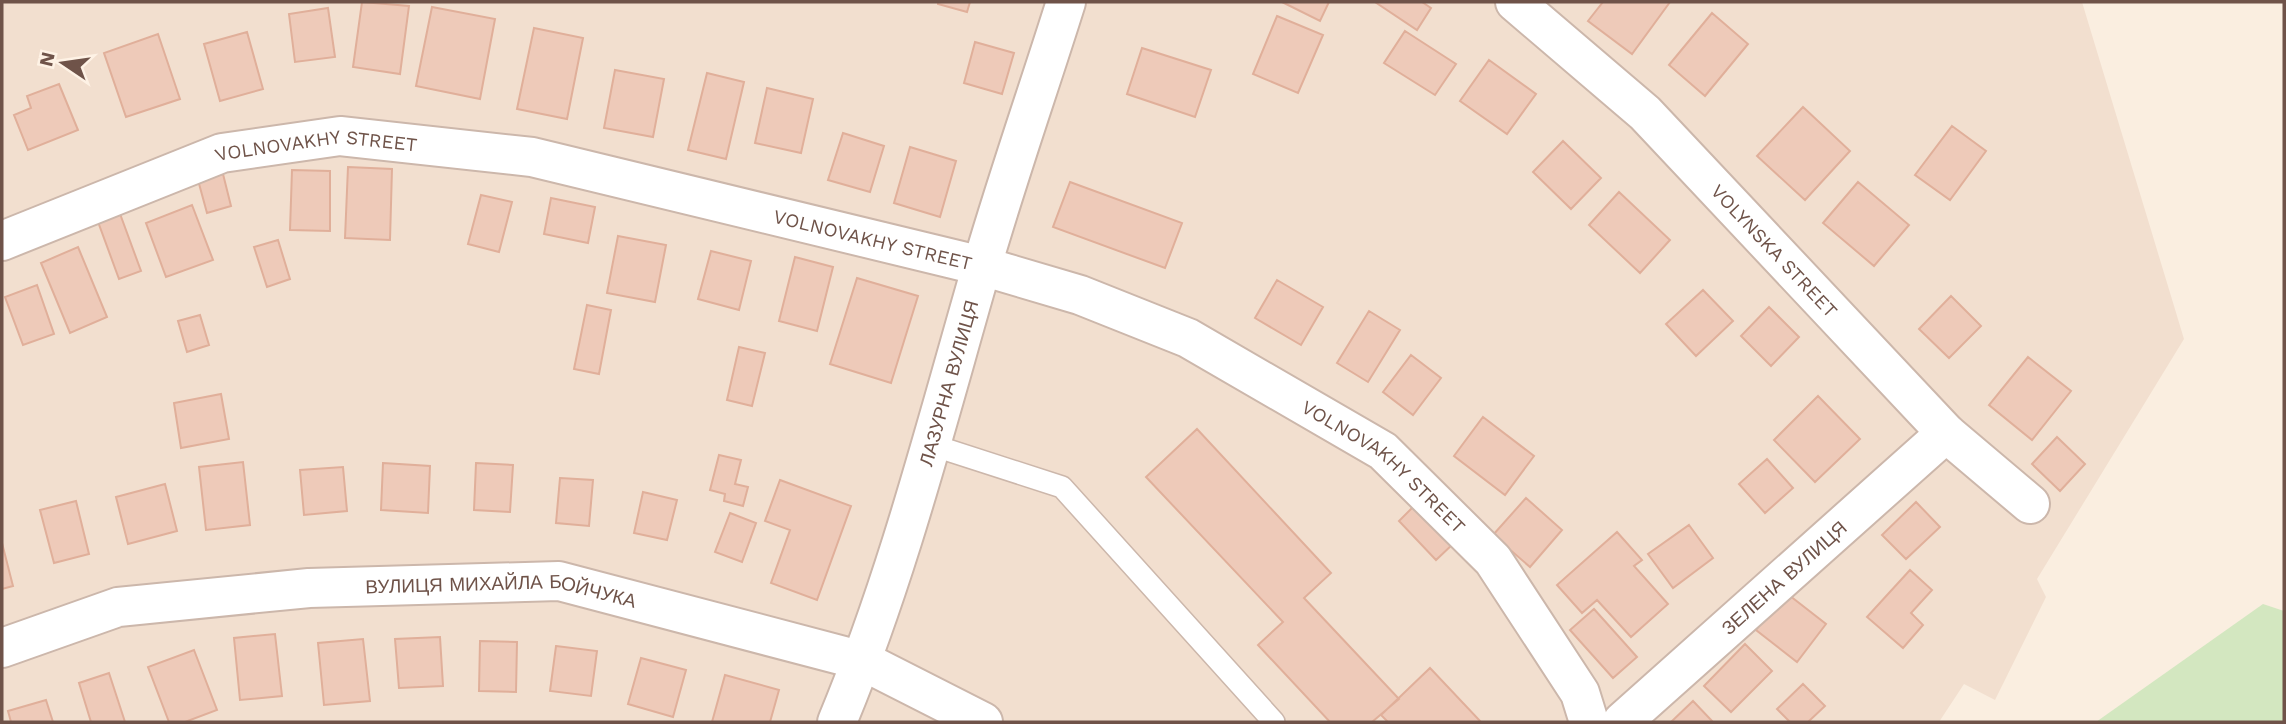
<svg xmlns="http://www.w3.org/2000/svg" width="2286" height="724" font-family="'Work Sans',sans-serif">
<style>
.residential{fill:#f2dfcf}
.green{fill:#d3e7c0}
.building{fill:#eecab9;stroke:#e0af9a;stroke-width:2}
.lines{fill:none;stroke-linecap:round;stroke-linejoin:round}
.service-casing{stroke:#ccb7ab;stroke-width:24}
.minor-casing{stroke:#ccb7ab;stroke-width:42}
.service{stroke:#fff;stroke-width:21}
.minor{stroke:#fff;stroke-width:38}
.labels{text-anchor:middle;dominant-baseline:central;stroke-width:6;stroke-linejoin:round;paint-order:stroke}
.street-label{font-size:19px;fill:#6f5349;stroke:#fef2e5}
</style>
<rect width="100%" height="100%" fill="#faeee0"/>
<path class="residential" d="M 2,2 L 2082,2 L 2184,339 L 2037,579 L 2046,597 L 1995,700 L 1964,684 L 1939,722 L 2,722 Z"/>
<path class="green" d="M 2263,604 L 2284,611 L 2284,722 L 2096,722 Z"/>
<path class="building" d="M 362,2 L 409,6 L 400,74 L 353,67 Z
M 938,2 L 970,2 L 967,12 L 938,4 Z
M 1282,2 L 1329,2 L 1320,21 Z
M 1375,2 L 1422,2 L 1431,8 L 1417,30 Z
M 1603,2 L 1670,2 L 1632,54 L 1588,21 Z
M 432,7 L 495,19 L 480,99 L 416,86 Z
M 328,8 L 335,57 L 295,62 L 289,14 Z
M 1712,13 L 1748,44 L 1705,96 L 1669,65 Z
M 1277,16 L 1323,35 L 1298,93 L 1253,74 Z
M 534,28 L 583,38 L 567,119 L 517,109 Z
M 1405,31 L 1456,64 L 1435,95 L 1384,63 Z
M 247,32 L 263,89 L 220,101 L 204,44 Z
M 158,34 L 180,99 L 126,117 L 104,53 Z
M 975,42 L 1014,53 L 1002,94 L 964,83 Z
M 1142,48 L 1211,70 L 1195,117 L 1127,94 Z
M 1489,60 L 1536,94 L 1507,134 L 1460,101 Z
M 615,70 L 664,79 L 653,137 L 604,128 Z
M 707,73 L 744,82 L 726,159 L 688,150 Z
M 59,84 L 78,130 L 28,150 L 14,115 L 31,108 L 27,96 Z
M 767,88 L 813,99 L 801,153 L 755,143 Z
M 1803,107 L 1850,151 L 1805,200 L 1757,156 Z
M 1952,126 L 1986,151 L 1950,200 L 1915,175 Z
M 843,133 L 884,146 L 870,192 L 828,180 Z
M 1563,141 L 1601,178 L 1571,209 L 1533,172 Z
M 910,147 L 956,161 L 940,217 L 894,203 Z
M 348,167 L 392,169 L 390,240 L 345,238 Z
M 292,170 L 330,171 L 330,231 L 290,230 Z
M 223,174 L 231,206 L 207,213 L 198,180 Z
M 1070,182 L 1182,223 L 1165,268 L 1053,227 Z
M 1858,182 L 1909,225 L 1874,266 L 1823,223 Z
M 1619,192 L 1670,240 L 1640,273 L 1589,225 Z
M 481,195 L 512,202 L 499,252 L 468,244 Z
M 551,198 L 595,207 L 588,243 L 544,234 Z
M 192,205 L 213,260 L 166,277 L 146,223 Z
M 119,211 L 141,271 L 119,279 L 97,219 Z
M 618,236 L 666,245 L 655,302 L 607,293 Z
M 278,240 L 290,279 L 267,287 L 254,247 Z
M 78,247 L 107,317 L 70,333 L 41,263 Z
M 711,251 L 751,261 L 739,310 L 698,299 Z
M 795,257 L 833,267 L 817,331 L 779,321 Z
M 857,278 L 918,296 L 891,383 L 830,364 Z
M 1277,280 L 1323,307 L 1301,345 L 1255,318 Z
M 37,285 L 54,334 L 23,345 L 5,297 Z
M 1703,290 L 1733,321 L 1696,356 L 1666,324 Z
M 1951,296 L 1981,326 L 1949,358 L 1919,329 Z
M 587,305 L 611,310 L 599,374 L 574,369 Z
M 1769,307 L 1799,337 L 1771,366 L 1741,336 Z
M 1369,311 L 1400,330 L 1368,382 L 1337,363 Z
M 200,315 L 209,345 L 187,352 L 178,321 Z
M 739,347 L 765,353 L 752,406 L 727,400 Z
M 1411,355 L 1441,378 L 1413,415 L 1383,392 Z
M 2028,357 L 2071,391 L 2032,440 L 1989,405 Z
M 221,394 L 229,439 L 181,448 L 174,403 Z
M 1818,396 L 1860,439 L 1815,482 L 1774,440 Z
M 1483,417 L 1534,456 L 1505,495 L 1454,456 Z
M 1197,429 L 1331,573 L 1304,598 L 1399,699 L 1372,722 L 1330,722 L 1258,645 L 1283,622 L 1146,477 Z
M 2057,437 L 2085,464 L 2060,491 L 2032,464 Z
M 719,455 L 741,460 L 735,484 L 748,487 L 743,506 L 724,501 L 725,494 L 710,490 Z
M 1767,459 L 1793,488 L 1765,513 L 1739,484 Z
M 243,462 L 250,525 L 206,530 L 199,467 Z
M 383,463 L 430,466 L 428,513 L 381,510 Z
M 476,463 L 513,465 L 510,512 L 474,510 Z
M 343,467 L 347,511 L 304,515 L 300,470 Z
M 560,478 L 593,480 L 589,526 L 556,523 Z
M 780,480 L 851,506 L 817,600 L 771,583 L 790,530 L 765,521 Z
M 165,484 L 177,531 L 128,544 L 116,497 Z
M 643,492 L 677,500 L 667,540 L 634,533 Z
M 1526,498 L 1562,530 L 1530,567 L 1493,535 Z
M 76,501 L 89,554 L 54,563 L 40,510 Z
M 1916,502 L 1940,527 L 1906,559 L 1882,535 Z
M 1416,504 L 1454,543 L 1436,560 L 1399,521 Z
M 730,513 L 756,523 L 742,562 L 715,552 Z
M 1689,525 L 1713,558 L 1673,588 L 1648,554 Z
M 1617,532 L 1642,560 L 1634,566 L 1668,604 L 1631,637 L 1597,600 L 1582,613 L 1557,585 Z
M 2,543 L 13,586 L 2,589 Z
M 1910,570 L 1932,590 L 1911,613 L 1923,625 L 1903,648 L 1867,617 Z
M 1785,592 L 1826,624 L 1797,662 L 1756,630 Z
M 1594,609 L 1637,657 L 1613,678 L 1570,630 Z
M 275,634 L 282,696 L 240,700 L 234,638 Z
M 440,637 L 443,686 L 399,688 L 395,639 Z
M 363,639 L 370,701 L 324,705 L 318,643 Z
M 480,641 L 517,642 L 516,692 L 479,691 Z
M 1745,644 L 1772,671 L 1731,712 L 1704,686 Z
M 556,646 L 597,651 L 591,696 L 550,691 Z
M 194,650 L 217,710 L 185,722 L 169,722 L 148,667 Z
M 641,658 L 686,670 L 673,717 L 628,704 Z
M 1430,668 L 1481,722 L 1388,722 L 1381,715 Z
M 109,673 L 125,722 L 91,722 L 79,683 Z
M 725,675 L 779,690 L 770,722 L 712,722 Z
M 1803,684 L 1825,706 L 1808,722 L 1790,722 L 1777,709 Z
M 46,700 L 53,722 L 11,722 L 8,711 Z
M 1693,701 L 1713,722 L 1671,722 Z"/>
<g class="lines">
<defs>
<path id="service" d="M 932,445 L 1062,487 L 1274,722"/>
<g id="minor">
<path id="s1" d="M 1515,2 L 1645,113 L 1946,433 L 2030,504"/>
<path id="s2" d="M 2,241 L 222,153 L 340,136 L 532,157 L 982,266 L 1080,295 L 1188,338 L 1383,451 L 1493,560 L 1580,693 L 1589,722"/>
<path id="s3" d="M 2,648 L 118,607 L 309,588 L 559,581 L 863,661 L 983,722"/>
<path id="s4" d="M 837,722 C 898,576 937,421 981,269 C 1007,179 1038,91 1066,2"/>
<path id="s5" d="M 1622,722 L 1946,433"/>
</g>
</defs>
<use href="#service" class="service-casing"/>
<use href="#minor" class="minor-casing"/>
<use href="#service" class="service"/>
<use href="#minor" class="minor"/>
</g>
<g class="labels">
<g class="street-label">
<text stroke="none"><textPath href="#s2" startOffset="332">VOLNOVAKHY STREET</textPath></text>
<text stroke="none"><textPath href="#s2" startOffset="900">VOLNOVAKHY STREET</textPath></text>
<text stroke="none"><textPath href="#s1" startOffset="360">VOLYNSKA STREET</textPath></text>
<text stroke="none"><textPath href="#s4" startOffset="357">ЛАЗУРНА ВУЛИЦЯ</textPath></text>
<text stroke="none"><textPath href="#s2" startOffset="1466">VOLNOVAKHY STREET</textPath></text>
<text stroke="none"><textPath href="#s5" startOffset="217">ЗЕЛЕНА ВУЛИЦЯ</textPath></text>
<text stroke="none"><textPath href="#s3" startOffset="508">ВУЛИЦЯ МИХАЙЛА БОЙЧУКА</textPath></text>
</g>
</g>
<rect width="2286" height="724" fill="none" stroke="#6f5349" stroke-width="7"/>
<g transform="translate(63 63) rotate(283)" stroke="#fef2e5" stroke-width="5" paint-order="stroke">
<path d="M0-5L12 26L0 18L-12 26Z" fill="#6f5349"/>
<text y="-10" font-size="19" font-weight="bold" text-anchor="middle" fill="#6f5349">N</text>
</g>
</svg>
